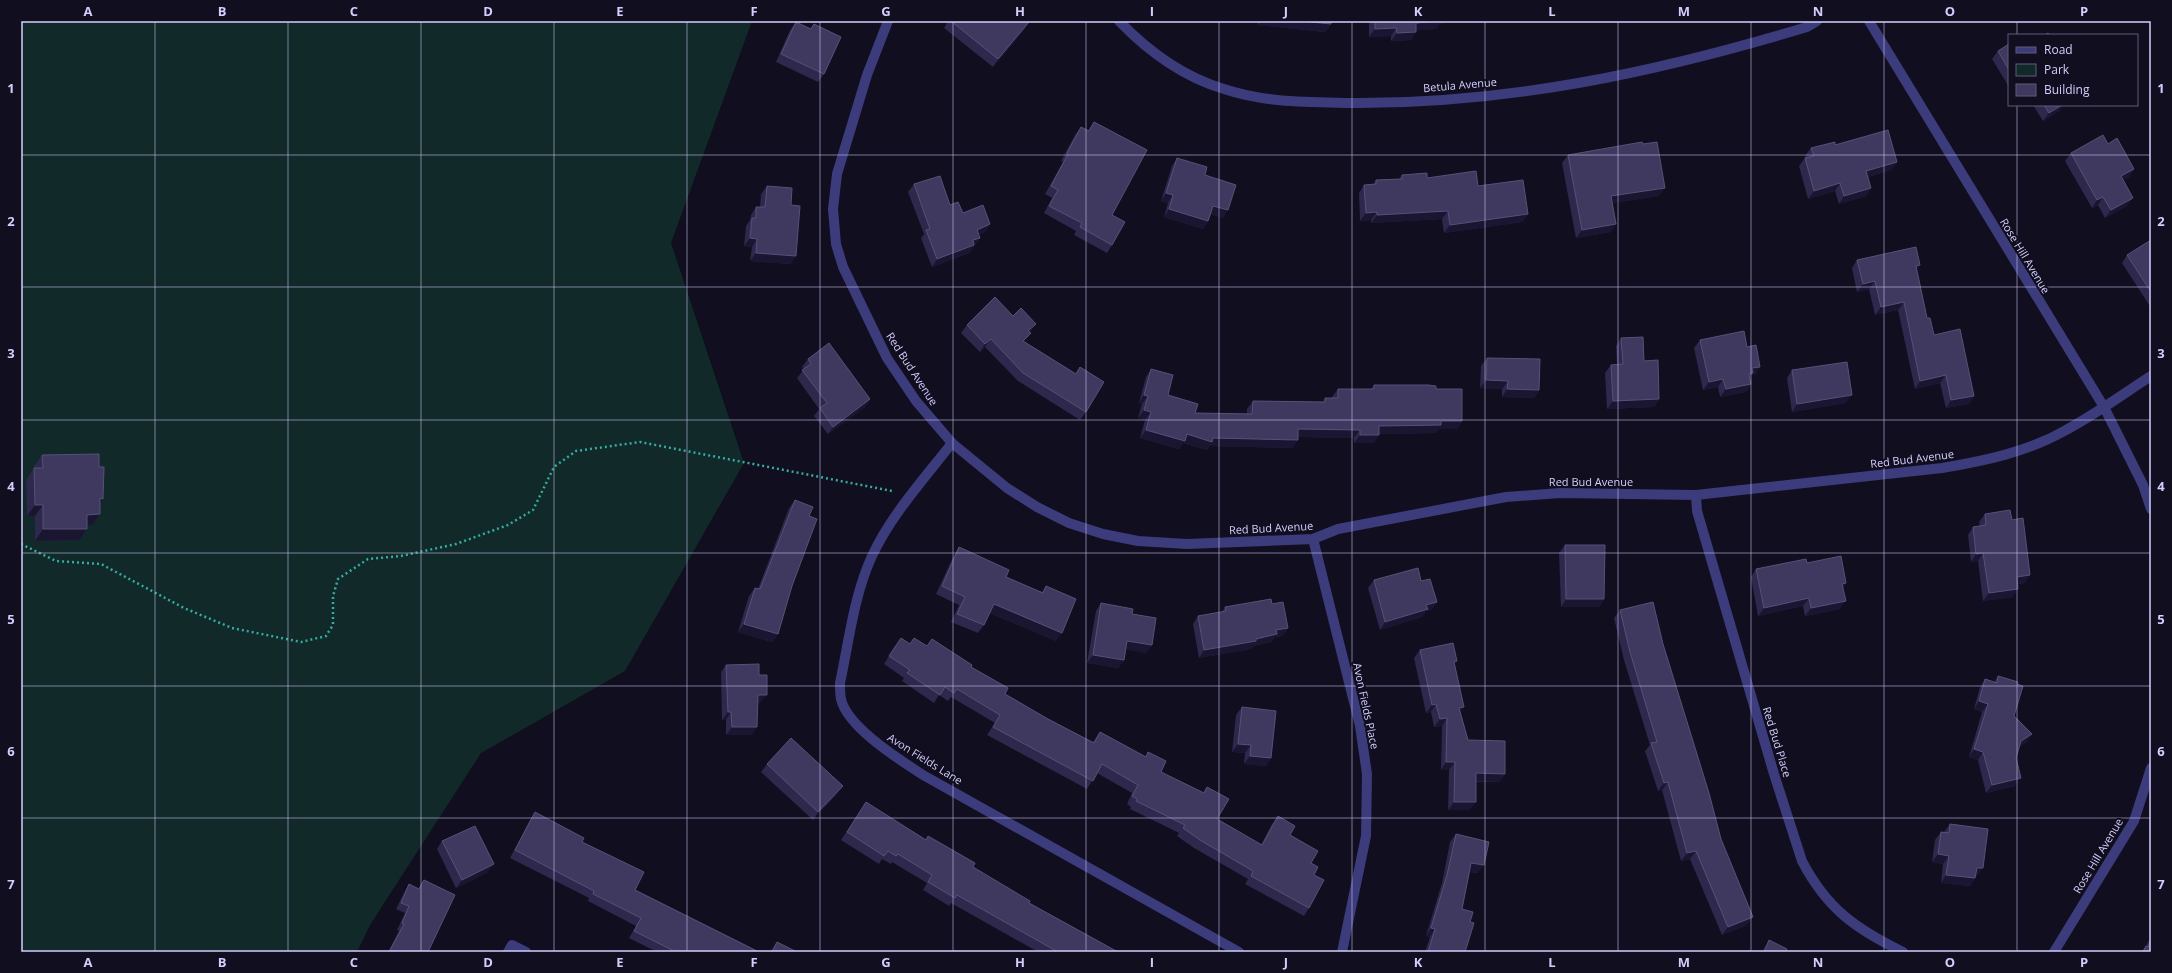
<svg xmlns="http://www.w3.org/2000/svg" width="2172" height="973" viewBox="0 0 2172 973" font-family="'Open Sans',sans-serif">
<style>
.green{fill:#112928}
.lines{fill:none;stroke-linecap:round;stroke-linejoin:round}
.path{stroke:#33aca3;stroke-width:2.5;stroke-dasharray:2 3;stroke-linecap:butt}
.street{stroke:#3c3b7c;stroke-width:10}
.wall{fill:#2d284c}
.shaded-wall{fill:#1a1632}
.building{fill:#3f395f;stroke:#565178}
.grid{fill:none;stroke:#d3cefd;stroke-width:1;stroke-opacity:0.55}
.labels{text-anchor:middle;stroke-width:4;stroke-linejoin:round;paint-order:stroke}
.street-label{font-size:11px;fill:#d3cefd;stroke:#100e1f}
.neatline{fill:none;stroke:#d3cefd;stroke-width:1.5}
.grid-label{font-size:13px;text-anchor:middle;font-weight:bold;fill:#d3cefd}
</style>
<rect width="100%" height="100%" fill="#100e1f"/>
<!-- green -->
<polygon class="green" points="21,21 752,21 671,243 744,463 625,671 481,753 370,925 357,952 21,952"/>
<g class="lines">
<!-- path -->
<polyline class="path" points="21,544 56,561 101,564 184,608 232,628 301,642 326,636 333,625 333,596 338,579 368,559 401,556 456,544 508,525 533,510 554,467 576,451 640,442 892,491"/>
<!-- street -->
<g class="street">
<path d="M888 21 867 75 837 174 833 209 836 244 843 267 887 358 916 401 952 443 1007 488 1037 507 1069 523 1103 534 1138 541 1187 544 1313 539 1338 529 1506 497 1560 493 1696 495 1942 468C1984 461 2028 452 2066 430 2096 414 2123 394 2151 376"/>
<path d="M1119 21C1148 51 1183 77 1224 89 1266 103 1308 102 1353 103 1509 104 1658 72 1807 27L1817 21"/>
<polyline points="1869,21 2104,407 2143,485 2151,509"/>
<path d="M952 443C924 479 891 515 872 556 854 595 849 641 840 683 840 688 840 694 841 699 847 727 900 760 923 775L1239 952"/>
<path d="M1696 495 1697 511 1774 774 1802 861C1827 909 1856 929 1903 952"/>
<polyline points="1313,539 1360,726 1367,774 1366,836 1342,952"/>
<polyline points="508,952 512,945 526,952"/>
<polyline points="2054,952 2134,821 2151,768"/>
</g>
</g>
<!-- wall -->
<g class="wall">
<polygon points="948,21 1028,21 1029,22 1024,30 993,67 944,28"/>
<polygon points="1258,21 1331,21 1331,24 1325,32 1258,25"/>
<polygon points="1369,21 1449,21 1439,24 1436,29 1416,30 1416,32 1411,40 1391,41 1391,36 1369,37"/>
<polygon points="796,22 810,29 814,24 824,74 818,82 776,62 790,30"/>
<polygon points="2009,44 2009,87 1992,59 1998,51"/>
<polygon points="2033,105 2063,105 2059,111 2043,121"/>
<polygon points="1094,122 1112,215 1112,245 1107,253 1074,235 1076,231 1044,213 1052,198 1045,194 1063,162 1061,161 1075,135 1081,127 1088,131"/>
<polygon points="1643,144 1659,196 1612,203 1611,232 1576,238 1562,163 1568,155"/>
<polygon points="2108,144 2134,169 2129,177 2123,180 2127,206 2105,218 2098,205 2092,208 2065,161 2071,153"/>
<polygon points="1835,145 1897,162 1891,170 1868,177 1871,188 1866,196 1839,204 1835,191 1808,199 1799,166 1805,158 1806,158 1805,156 1811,148"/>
<polygon points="1177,158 1205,175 1223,218 1211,214 1208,221 1203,229 1164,217 1168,203 1161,201 1172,166"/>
<polygon points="1402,175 1478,186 1528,214 1522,222 1444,233 1442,219 1371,223 1371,220 1360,221 1359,193 1364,185 1373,185 1376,180 1399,179"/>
<polygon points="914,184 950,205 963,213 990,224 985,232 978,235 980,238 969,253 932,267 921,238 924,234 908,192"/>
<polygon points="767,186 791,205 791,264 750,261 752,247 744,246 746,226 750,220 751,215 756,207 760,207 761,194"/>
<polygon points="2151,240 2151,308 2122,263 2127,255"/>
<polygon points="1857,260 1916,270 1927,318 1934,335 1974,396 1969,404 1946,408 1940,383 1915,389 1898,310 1875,315 1869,289 1857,292 1852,268"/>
<polygon points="1013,316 1031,333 1024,342 1075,374 1080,367 1086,412 1080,420 1018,381 985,347 980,352 961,333 967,325"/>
<polygon points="1621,338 1644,361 1659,399 1654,407 1607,409 1605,373 1611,365 1617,365 1616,346"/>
<polygon points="1700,340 1747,347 1755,375 1752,375 1750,378 1751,384 1746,392 1720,397 1718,387 1703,390 1694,348"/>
<polygon points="1487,358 1539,390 1534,398 1502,397 1502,389 1480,388 1481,366"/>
<polygon points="808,359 870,399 865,407 828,434 814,416 819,409 797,378 804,369 802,367"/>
<polygon points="1151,369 1168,395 1195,413 1247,414 1247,409 1253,401 1323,402 1325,398 1332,398 1332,397 1338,389 1371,389 1374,385 1436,389 1462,421 1457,429 1439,429 1436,433 1379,434 1374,443 1354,443 1354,438 1298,437 1293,448 1209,446 1207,450 1183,443 1179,449 1140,438 1145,420 1138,418 1142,404 1139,403 1146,377"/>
<polygon points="1792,370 1846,403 1792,412 1787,378"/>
<polygon points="42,455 99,467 100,503 92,525 87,526 79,540 35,541 35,516 27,516 26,480 34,468 34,466"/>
<polygon points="795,500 809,516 792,586 778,634 772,642 738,632 749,596 755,588 758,589 789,508"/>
<polygon points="1985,514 2012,520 2025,583 2018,584 2013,597 1983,601 1978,561 1971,562 1968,535 1973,527 1980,526 1979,522"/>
<polygon points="1565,545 1604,599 1599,607 1561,607 1559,553"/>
<polygon points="959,547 1006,577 1042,592 1046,586 1056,641 990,613 984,625 978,633 951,622 959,605 936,594 954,555"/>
<polygon points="1807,563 1846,583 1843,588 1840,609 1805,616 1803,606 1758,616 1751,577 1756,569"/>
<polygon points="1374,580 1437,602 1431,610 1426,611 1422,617 1380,630 1368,588"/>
<polygon points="1101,603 1132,614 1152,645 1146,653 1126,649 1124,660 1118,668 1087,663 1096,611"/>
<polygon points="1272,604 1288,628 1282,636 1275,637 1271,642 1253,646 1251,649 1199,658 1193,624 1198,616 1222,612 1225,607"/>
<polygon points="1620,610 1663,644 1721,839 1747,925 1722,935 1690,859 1681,861 1662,790 1658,791 1645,751 1650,745 1624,660 1614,618"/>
<polygon points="914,638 927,646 971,667 1005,694 1048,719 1093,742 1100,732 1145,757 1148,752 1161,772 1203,793 1207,787 1217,819 1261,845 1272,824 1278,816 1290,835 1311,863 1314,875 1309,908 1304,916 1245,884 1248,879 1194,848 1177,836 1179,833 1130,809 1131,807 1127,804 1132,793 1097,773 1087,789 987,735 995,723 951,697 948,701 939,695 934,703 902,681 904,678 884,664 895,646 910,644"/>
<polygon points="1420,650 1455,664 1460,712 1468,740 1505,774 1499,782 1476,782 1470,810 1448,810 1449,770 1441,770 1442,726 1434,727 1431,712 1426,713 1414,658"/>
<polygon points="726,665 759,675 761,702 757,703 752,735 726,735 726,720 722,720 721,672"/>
<polygon points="1998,676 2017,684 2014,716 2027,742 2019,746 2016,758 2015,786 1986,793 1978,760 1969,757 1982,712 1974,709 1980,687 1985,679 1994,682"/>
<polygon points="1242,707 1271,758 1266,766 1244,764 1245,753 1232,752 1236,715"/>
<polygon points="767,764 837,794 813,820 761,772"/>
<polygon points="866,802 926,840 973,867 1029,903 1118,952 1038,952 951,903 949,906 923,890 927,883 892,862 891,864 882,859 879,864 841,840"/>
<polygon points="535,812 582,842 635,890 759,952 657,952 629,938 636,926 588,901 589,898 510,858 530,820"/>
<polygon points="1950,824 1977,876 1976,876 1975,878 1970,886 1941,883 1943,864 1932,862 1935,840 1941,832 1944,832"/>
<polygon points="1456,834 1478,873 1470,872 1462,909 1470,922 1465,952 1425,952 1430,937 1426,936 1442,883 1450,842"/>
<polygon points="442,841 488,872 456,888 437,849"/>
<polygon points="424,880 428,952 388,952 399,931 397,930 405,913 396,909 405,891 409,884 418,889"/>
<polygon points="2151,936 2151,952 2141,952 2146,946"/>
<polygon points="1769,940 1786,952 1762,952"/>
<polygon points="777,942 797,952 770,952"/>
</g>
<!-- shaded-wall -->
<g class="shaded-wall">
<polygon points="1261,21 1301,21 1331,24 1325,32 1258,25"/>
<polygon points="1439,21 1449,21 1439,24 1436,29 1411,31 1416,23"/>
<polygon points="1029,22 1024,30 993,67 998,59"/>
<polygon points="1396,28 1391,36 1369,37 1375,29"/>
<polygon points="1416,32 1411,40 1391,41 1397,33"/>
<polygon points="2059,105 2063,105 2059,111 2043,121 2049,113"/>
<polygon points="1897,162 1891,170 1861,179 1866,171"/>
<polygon points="2134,169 2129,177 2115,184 2121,176"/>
<polygon points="1840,183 1835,191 1808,199 1814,191"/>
<polygon points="1665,188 1659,196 1606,204 1611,196"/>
<polygon points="1871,188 1866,196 1839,204 1844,196"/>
<polygon points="1166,193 1173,195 1168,203 1161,201"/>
<polygon points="2103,197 2098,205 2092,208 2097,200"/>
<polygon points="2133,198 2127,206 2105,218 2111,210"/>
<polygon points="1213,206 1228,210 1223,218 1208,213"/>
<polygon points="1169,209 1208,221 1203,229 1164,217"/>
<polygon points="1448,211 1442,219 1371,223 1377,215"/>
<polygon points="1377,212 1371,220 1360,221 1366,213"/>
<polygon points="1528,214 1522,222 1444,233 1450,225"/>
<polygon points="990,224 985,232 971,238 977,230"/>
<polygon points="1616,224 1611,232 1576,238 1582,230"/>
<polygon points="750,238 757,239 752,247 744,246"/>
<polygon points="980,238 969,253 932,267 937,259 973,240"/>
<polygon points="756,253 796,256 791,264 750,261"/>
<polygon points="1920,265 1915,273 1916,266"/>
<polygon points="1875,281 1869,289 1857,292 1863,284"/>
<polygon points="1904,302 1898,310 1875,315 1881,307"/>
<polygon points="1036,324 1030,332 1028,331"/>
<polygon points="1031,333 1025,341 1017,349 1023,341"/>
<polygon points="991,339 985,347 980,352 985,344"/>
<polygon points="1760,367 1755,375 1752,375 1748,381 1744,382 1752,368"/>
<polygon points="1946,375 1940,383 1915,389 1920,381"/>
<polygon points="1723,379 1718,387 1703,390 1709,382"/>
<polygon points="1486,380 1508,381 1502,389 1480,388"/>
<polygon points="1751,384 1746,392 1720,397 1726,389"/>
<polygon points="1507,389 1539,390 1534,398 1502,397"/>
<polygon points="1144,395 1148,396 1142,404 1139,403"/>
<polygon points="1852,395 1846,403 1792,412 1797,404"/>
<polygon points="1974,396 1969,404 1946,408 1951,400"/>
<polygon points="870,399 865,407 828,434 833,427"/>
<polygon points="1659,399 1654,407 1607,409 1613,401"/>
<polygon points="1144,410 1151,412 1145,420 1138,418"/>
<polygon points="1441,421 1462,421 1457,429 1439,429 1436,433 1374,434 1379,426"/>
<polygon points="1298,429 1360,430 1354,438 1293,437"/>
<polygon points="1146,430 1213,438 1298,440 1293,448 1209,446 1207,450 1183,443 1179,449 1140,438"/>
<polygon points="1360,435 1379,435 1374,443 1354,443"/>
<polygon points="100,498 103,499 95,510"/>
<polygon points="35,505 43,505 35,516 27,516"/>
<polygon points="100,514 92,525 79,527 87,515"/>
<polygon points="43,529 87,529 79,540 35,541"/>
<polygon points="1983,553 1978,561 1971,562 1976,554"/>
<polygon points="2030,575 2025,583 2011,585 2017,577"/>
<polygon points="1846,583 1841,591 1842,584"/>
<polygon points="2018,589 2013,597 1983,601 1989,593"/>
<polygon points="1809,598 1803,606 1758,616 1764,608"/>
<polygon points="1566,599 1604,599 1599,607 1561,607"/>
<polygon points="1846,601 1840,609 1805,616 1811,608"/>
<polygon points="1437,602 1431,610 1426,611 1422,617 1380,630 1385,622 1426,605"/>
<polygon points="994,604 1062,633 1056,641 988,612"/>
<polygon points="744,624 778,634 772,642 738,632"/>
<polygon points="1288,628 1282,636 1275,637 1271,642 1253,646 1251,649 1199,658 1204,650 1276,630"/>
<polygon points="1127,641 1152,645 1146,653 1122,649"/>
<polygon points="1093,655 1124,660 1118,668 1087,663"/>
<polygon points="758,695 767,695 761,702 752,703"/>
<polygon points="1979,701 1988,704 1982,712 1974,709"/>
<polygon points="1436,704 1431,712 1426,713 1432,705"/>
<polygon points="1464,707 1458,715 1459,708"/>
<polygon points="728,712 731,712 726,720 722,720"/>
<polygon points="1447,718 1442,726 1434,727 1440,719"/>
<polygon points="732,727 757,727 752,735 726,735"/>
<polygon points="2032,734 2027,742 2016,749 2021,741"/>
<polygon points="1238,744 1251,745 1245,753 1232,752"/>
<polygon points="1974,749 1983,752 1978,760 1969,757"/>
<polygon points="1250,756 1271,758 1266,766 1244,764"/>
<polygon points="1446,762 1455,762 1449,770 1441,770"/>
<polygon points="1476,773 1505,774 1499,782 1471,781"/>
<polygon points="2021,778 2015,786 1986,793 1992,785"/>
<polygon points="1668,782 1662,790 1658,791 1664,783"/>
<polygon points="843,786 837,794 813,820 818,812"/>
<polygon points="1454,802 1476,802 1470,810 1448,810"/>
<polygon points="1696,851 1690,859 1681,861 1687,853"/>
<polygon points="1938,854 1949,856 1943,864 1932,862"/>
<polygon points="1471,863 1484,865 1478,873 1466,871"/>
<polygon points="494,864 488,872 456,888 462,880"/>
<polygon points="1977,868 1983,868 1977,876 1971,876"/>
<polygon points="1946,875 1975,878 1970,886 1941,883"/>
<polygon points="1753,917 1747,925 1722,935 1728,927"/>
<polygon points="1431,928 1435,929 1430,937 1426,936"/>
</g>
<!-- building -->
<g class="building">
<polygon points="951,21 1028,21 1029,22 998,59"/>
<polygon points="1301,21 1331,21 1331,24"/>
<polygon points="1375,21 1441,21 1416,23 1416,32 1397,33 1396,28 1375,29"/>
<polygon points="796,22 811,29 814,24 841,37 824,74 781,54"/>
<polygon points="2048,33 2050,35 2045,35"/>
<polygon points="2009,44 2009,70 1998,51"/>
<polygon points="2044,105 2062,105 2049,113"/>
<polygon points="1094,122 1147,150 1112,215 1125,222 1112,245 1080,227 1082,223 1049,206 1058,190 1051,186 1068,154 1067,153 1081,127 1089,131"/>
<polygon points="1888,130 1897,162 1866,171 1871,188 1844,196 1840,183 1814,191 1805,158 1814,156 1811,148 1835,142 1835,145"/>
<polygon points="2103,135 2108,144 2117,138 2134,169 2121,176 2133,198 2111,210 2103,197 2097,200 2071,153"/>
<polygon points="1642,142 1643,144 1657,142 1665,188 1611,196 1616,224 1582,230 1568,155"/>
<polygon points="1177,158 1207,167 1205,175 1236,185 1228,210 1213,206 1208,221 1169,209 1173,195 1166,193"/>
<polygon points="1476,171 1478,186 1523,180 1528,214 1450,225 1448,211 1377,215 1377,212 1366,213 1364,185 1376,184 1376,180 1402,179 1402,175 1427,173 1427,178"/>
<polygon points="940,176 950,205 958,202 963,213 983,205 990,224 977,230 980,238 973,240 974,245 937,259 926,230 930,229 914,184"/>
<polygon points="767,186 792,188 791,205 800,206 796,256 756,253 757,239 750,238 752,218 756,218 756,207 765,207"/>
<polygon points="2151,240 2151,292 2127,255"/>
<polygon points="1916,247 1920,265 1916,266 1927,318 1930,318 1934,335 1960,329 1974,396 1951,400 1946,375 1920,381 1904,302 1881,307 1875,281 1863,284 1857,260"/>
<polygon points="995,297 1013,316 1021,308 1036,324 1028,331 1031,333 1023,341 1076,374 1080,367 1104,382 1086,412 1023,373 991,339 985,344 967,325"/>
<polygon points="1744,331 1747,347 1756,345 1760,367 1752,368 1753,373 1749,374 1751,384 1726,389 1723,379 1709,382 1700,340"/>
<polygon points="1643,337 1644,361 1658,360 1659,399 1613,401 1611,365 1623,364 1621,338"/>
<polygon points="829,343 870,399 833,427 820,408 827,403 802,370 811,364 808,359"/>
<polygon points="1487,358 1540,359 1539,390 1507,389 1508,381 1486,380"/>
<polygon points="1847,362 1852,395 1797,404 1792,370"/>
<polygon points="1151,369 1173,375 1168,395 1198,404 1195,413 1252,414 1253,401 1325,402 1325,398 1338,398 1338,389 1374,389 1374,385 1428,385 1436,386 1436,389 1462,389 1462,421 1441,421 1441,425 1379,426 1379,435 1360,435 1360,430 1298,429 1298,440 1213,438 1212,442 1187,434 1185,441 1146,430 1151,412 1144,410 1148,396 1144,395"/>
<polygon points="99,454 99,467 104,467 103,499 100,498 100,514 87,515 87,529 43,529 43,505 35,505 34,468 43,468 42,455"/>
<polygon points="795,500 813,507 809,516 817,519 792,586 778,634 744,624 755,588 760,589"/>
<polygon points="2010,510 2012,520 2023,518 2030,575 2017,577 2018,589 1989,593 1983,553 1976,554 1973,527 1986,525 1985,514"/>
<polygon points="1565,545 1605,545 1604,599 1566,599"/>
<polygon points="959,547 1009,570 1006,577 1043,593 1046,586 1076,599 1062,633 994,604 984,625 957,614 965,597 942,586"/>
<polygon points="1841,556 1846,583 1842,584 1846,601 1811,608 1809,598 1764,608 1756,569 1806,559 1807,563"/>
<polygon points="1418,568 1421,581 1430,579 1437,602 1426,605 1428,609 1385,622 1374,580"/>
<polygon points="1271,599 1272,604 1283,602 1288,628 1276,630 1277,634 1256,639 1256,641 1204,650 1198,616 1226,611 1225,607"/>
<polygon points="1653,602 1663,644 1709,793 1721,839 1753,917 1728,927 1696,851 1687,853 1668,782 1664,783 1651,743 1657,742 1630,652 1620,610"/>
<polygon points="1101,603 1133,609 1132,614 1156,618 1152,645 1127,641 1124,660 1093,655"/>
<polygon points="901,638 910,644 914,638 927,646 932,639 972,665 971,667 1008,688 1005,694 1048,719 1094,743 1100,732 1146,757 1148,752 1166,761 1161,772 1204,793 1207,787 1229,799 1217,819 1262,845 1278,816 1295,826 1290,835 1318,851 1311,863 1318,867 1314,875 1324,880 1309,908 1251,876 1253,871 1200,840 1183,828 1185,825 1136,801 1137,799 1132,796 1138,785 1102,764 1093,781 993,727 1000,715 957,689 954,693 945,687 940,695 907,673 910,670 889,656"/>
<polygon points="1453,643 1457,661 1454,662 1464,707 1459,708 1468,740 1505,741 1505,774 1476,773 1476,802 1454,802 1455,762 1446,762 1447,718 1440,719 1436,704 1432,705 1420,650"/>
<polygon points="759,664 759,675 767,675 767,695 758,695 757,727 732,727 731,712 728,712 726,665"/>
<polygon points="1998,676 2018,682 2017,684 2023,686 2014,716 2032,734 2021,741 2016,758 2021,778 1992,785 1983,752 1974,749 1988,704 1979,701 1985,679 1997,683"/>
<polygon points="1242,707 1276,711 1271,758 1250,756 1251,745 1238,744"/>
<polygon points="791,738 843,786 818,812 767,764"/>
<polygon points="866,802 926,840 928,836 975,863 973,867 1030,901 1029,903 1118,952 1058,952 957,895 955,898 928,882 932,875 898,854 896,856 888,851 884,856 847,832"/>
<polygon points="535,812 584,838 582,842 644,872 635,890 759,952 681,952 678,951 677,952 676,952 634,931 641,918 593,894 594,891 515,850"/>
<polygon points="1950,824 1988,829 1983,868 1977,868 1975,878 1946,875 1949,856 1938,854 1941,832 1949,833"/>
<polygon points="475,826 494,864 462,880 442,841"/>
<polygon points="1456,834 1489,842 1484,865 1471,863 1462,909 1473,912 1470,922 1474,923 1465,952 1428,952 1435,929 1431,928 1447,875"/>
<polygon points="424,880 455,895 428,952 389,952 404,924 402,923 409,906 401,903 409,884 419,889"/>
<polygon points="1769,940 1787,949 1786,952 1764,952"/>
<polygon points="2151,940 2151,952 2143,952 2146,946 2148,947"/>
<polygon points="777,942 797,952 772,952"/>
</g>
<!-- grid -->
<path class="grid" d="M155 21V952M288 21V952M421 21V952M554 21V952M687 21V952M820 21V952M953 21V952M1086 21V952M1219 21V952M1352 21V952M1485 21V952M1618 21V952M1751 21V952M1884 21V952M2017 21V35M2017 105V952M21 155H2151M21 287H2151M21 420H2151M21 553H2151M21 686H2151M21 818H2151"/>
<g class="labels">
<!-- street labels -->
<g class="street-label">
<text transform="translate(1460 85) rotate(-5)" y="4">Betula Avenue</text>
<text transform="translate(2025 256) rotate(59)" y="4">Rose Hill Avenue</text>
<text transform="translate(912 369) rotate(57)" y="4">Red Bud Avenue</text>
<text transform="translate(1912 459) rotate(-7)" y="4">Red Bud Avenue</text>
<text x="1591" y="486">Red Bud Avenue</text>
<text transform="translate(1271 528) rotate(-3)" y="4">Red Bud Avenue</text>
<text transform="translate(1366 706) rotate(78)" y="4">Avon Fields Place</text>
<text transform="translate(1777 742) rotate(73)" y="4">Red Bud Place</text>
<text transform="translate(925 759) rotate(32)" y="4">Avon Fields Lane</text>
<text transform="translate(2098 856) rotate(-59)" y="4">Rose Hill Avenue</text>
</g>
</g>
<!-- border -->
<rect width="2172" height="973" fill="none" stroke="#100e1f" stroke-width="44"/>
<!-- legend -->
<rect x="2008" y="34" width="130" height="72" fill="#100e1f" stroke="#5e5b78"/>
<rect x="2016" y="47" width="20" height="6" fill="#3c3b7c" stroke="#5e5b78"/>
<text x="2044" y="54" font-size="12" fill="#d3cefd">Road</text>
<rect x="2016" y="64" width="20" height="12" fill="#112928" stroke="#5e5b78"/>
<text x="2044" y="74" font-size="12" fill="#d3cefd">Park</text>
<rect x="2016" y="84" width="20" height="12" fill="#3f395f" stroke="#5e5b78"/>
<text x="2044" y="94" font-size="12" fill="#d3cefd">Building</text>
<rect x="22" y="22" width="2128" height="929" class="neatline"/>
<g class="grid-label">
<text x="88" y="16">A</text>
<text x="222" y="16">B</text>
<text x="354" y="16">C</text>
<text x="488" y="16">D</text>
<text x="620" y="16">E</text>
<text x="754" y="16">F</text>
<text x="886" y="16">G</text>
<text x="1020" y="16">H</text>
<text x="1152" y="16">I</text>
<text x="1286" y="16">J</text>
<text x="1418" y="16">K</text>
<text x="1552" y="16">L</text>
<text x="1684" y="16">M</text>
<text x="1818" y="16">N</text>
<text x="1950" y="16">O</text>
<text x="2084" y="16">P</text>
<text x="11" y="93">1</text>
<text x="2161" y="93">1</text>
<text x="11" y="226">2</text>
<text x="2161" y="226">2</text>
<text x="11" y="358">3</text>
<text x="2161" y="358">3</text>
<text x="11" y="491">4</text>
<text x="2161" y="491">4</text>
<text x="11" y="624">5</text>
<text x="2161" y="624">5</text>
<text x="11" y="756">6</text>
<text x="2161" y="756">6</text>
<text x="11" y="889">7</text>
<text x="2161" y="889">7</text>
<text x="88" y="967">A</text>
<text x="222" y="967">B</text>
<text x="354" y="967">C</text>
<text x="488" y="967">D</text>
<text x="620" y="967">E</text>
<text x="754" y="967">F</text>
<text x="886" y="967">G</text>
<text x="1020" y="967">H</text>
<text x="1152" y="967">I</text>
<text x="1286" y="967">J</text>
<text x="1418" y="967">K</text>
<text x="1552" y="967">L</text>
<text x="1684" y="967">M</text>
<text x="1818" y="967">N</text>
<text x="1950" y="967">O</text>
<text x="2084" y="967">P</text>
</g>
</svg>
